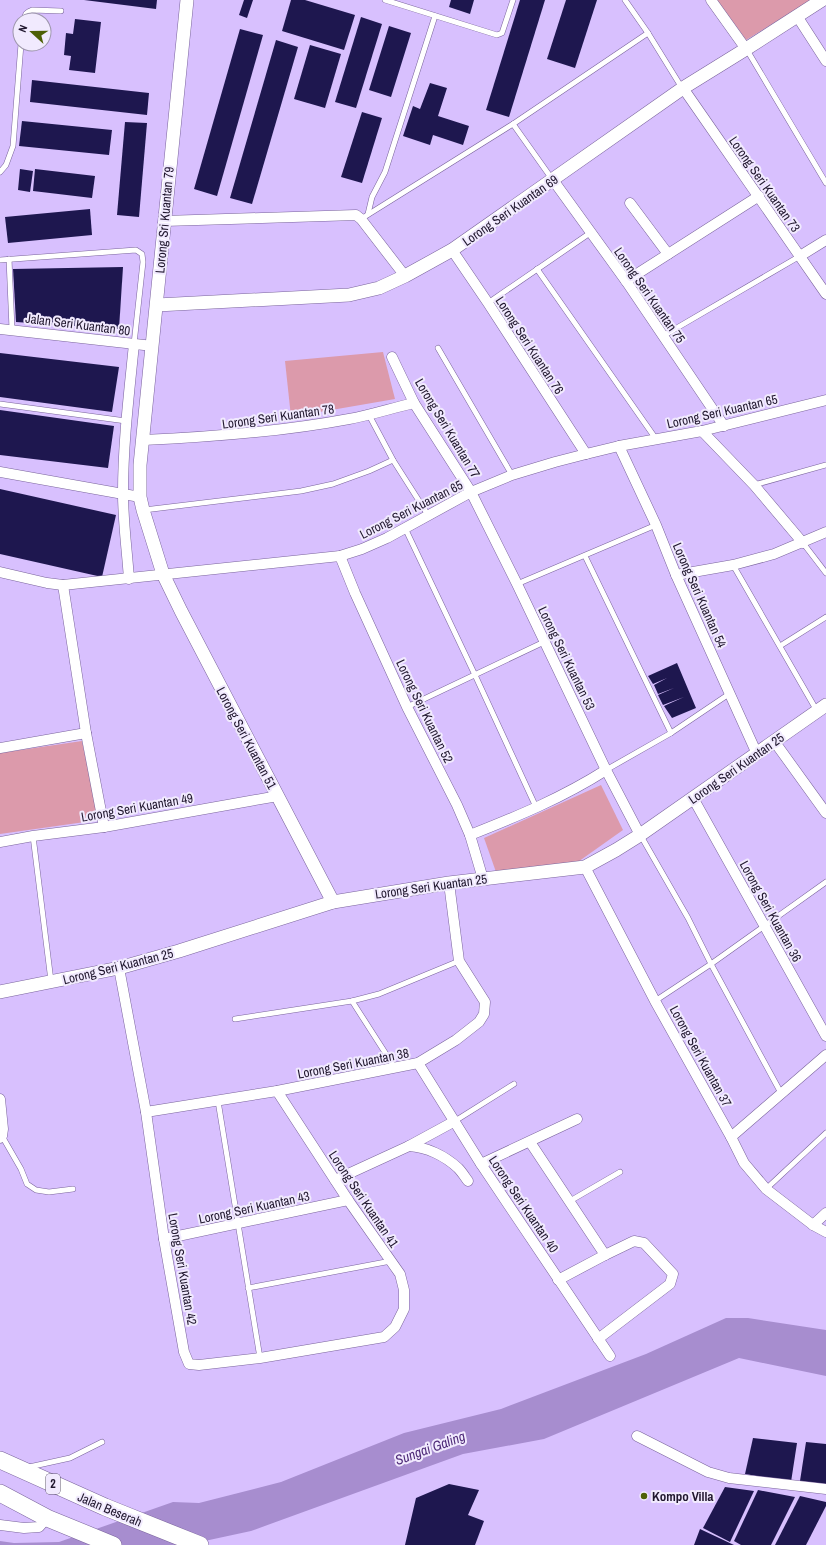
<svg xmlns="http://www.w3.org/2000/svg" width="826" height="1545" viewBox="0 0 826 1545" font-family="'Archivo Narrow',sans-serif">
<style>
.green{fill:#dc9aab}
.water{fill:#a78dcf}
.building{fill:#1e174f}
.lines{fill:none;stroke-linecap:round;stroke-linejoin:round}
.service-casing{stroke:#7a649c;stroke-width:6}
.minor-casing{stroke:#7a649c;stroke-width:11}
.tertiary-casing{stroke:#7a649c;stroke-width:14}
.trunk-casing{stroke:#7a649c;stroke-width:18}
.service{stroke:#fff;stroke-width:5}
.minor{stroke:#fff;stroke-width:10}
.tertiary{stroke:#fff;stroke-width:13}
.trunk{stroke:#fff;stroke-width:17}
.poi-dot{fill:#4e6006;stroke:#f1eafe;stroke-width:1.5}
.labels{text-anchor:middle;stroke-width:4;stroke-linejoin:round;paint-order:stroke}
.shield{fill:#f1eafe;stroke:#5f566c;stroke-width:1}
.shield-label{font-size:12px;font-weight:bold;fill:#20172e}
.street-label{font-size:13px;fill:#20172e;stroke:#f1eafe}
.poi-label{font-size:13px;font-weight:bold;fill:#20172e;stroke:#f1eafe;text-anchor:start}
.water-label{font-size:14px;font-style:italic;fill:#4e2a78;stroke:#f1eafe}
</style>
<rect width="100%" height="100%" fill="#d8c0fe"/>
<!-- green -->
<g class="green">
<polygon points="717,0 811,0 746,40"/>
<polygon points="383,352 395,399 291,417 285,361"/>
<polygon points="82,741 99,820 0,834 0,753"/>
<polygon points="601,785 623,830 575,864 496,872 484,838"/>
</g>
<!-- water -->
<polygon class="water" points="726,1318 748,1318 826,1330 826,1376 739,1358 544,1439 463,1454 251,1531 186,1545 0,1545 0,1541 14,1543 59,1542 173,1502 199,1503 281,1482 404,1433 501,1409 646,1354"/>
<!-- building -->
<g class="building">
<polygon points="84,0 157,0 156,9"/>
<polygon points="244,0 253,0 247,18 239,15"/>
<polygon points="291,0 305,0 355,15 344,50 282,31"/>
<polygon points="451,0 474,0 470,14 449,7"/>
<polygon points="520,0 545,0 509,117 486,110"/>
<polygon points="566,0 597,0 575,68 547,59"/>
<polygon points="361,17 382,24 356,108 335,102"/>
<polygon points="75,19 101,22 95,73 69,70 71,56 64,55 66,33 73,34"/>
<polygon points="389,26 411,33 391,97 369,90"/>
<polygon points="240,29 263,35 217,196 194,189"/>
<polygon points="276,40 298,47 252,204 230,198"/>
<polygon points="310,45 341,54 325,108 294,99"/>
<polygon points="32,80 149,93 147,115 30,102"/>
<polygon points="430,83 447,88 438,116 469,126 463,145 433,135 430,145 403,136 413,106 420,109"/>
<polygon points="362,112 382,118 362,183 341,177"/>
<polygon points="22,121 112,130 109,155 19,146"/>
<polygon points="125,122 147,123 139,217 117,215"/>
<polygon points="20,169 33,171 30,192 18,190"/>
<polygon points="35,169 95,176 92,198 33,191"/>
<polygon points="90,209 92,235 8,243 5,217"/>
<polygon points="123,267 119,329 16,322 13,269"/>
<polygon points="0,353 119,367 112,412 0,397"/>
<polygon points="0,410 114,426 108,468 0,455"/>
<polygon points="0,489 116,515 102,577 0,554"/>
<polygon points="677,663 696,708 672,718 664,706 684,697 663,705 658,695 674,688 658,694 654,685 667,678 653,684 648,676"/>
<polygon points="753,1438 797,1443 791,1482 745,1474"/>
<polygon points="806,1442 826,1444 826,1485 800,1481"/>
<polygon points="449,1484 479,1490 468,1515 484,1521 475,1545 405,1545 416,1498"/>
<polygon points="725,1487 754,1491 730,1542 703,1528"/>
<polygon points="758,1490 795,1497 771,1545 741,1545 734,1541"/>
<polygon points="800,1496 826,1502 826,1506 806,1545 775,1545"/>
<polygon points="700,1529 734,1545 694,1545"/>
</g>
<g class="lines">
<defs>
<g id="service">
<polyline points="385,0 497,35 502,33 513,0"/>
<polyline points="625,0 648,33 682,88"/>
<path d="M24 20C25 14 26 12 32 10L61 11"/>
<polyline points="747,50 826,183"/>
<polyline points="513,124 552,179"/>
<polyline points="0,172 6,165 13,146 21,44"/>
<polyline points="368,214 372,197 385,172 435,16"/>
<polyline points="361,219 513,124 648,33"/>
<polyline points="9,259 12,329"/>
<polyline points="0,260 136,250 142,254 143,262 134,344"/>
<polyline points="537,269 656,439"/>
<polyline points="488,303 590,233"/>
<polyline points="663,336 800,256"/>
<polyline points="438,348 512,475"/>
<polyline points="0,404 126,421"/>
<polyline points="369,415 393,460 428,515"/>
<polyline points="754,485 826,465"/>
<polyline points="144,510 301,491 333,484 369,471 393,460"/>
<polyline points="405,528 475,675 536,807"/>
<polyline points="803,543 826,573"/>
<polyline points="585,556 671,733"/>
<polyline points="733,565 817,711"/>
<polyline points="517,584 656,525"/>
<polyline points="780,646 826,617"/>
<polyline points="407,707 544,642"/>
<polyline points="606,770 671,733 729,694"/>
<polyline points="33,836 51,981"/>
<polyline points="641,836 688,918 711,964 781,1093"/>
<polyline points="352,1001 395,1068"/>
<polyline points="655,1001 711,964 826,882"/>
<polyline points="235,1019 352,1001 379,994 459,961"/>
<polyline points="218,1101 260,1358"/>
<polyline points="455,1121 514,1084"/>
<polyline points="2,1136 21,1169 27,1184 36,1190 49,1192 73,1189"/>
<polyline points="766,1189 826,1133"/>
<polyline points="570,1201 620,1172"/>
<polyline points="248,1288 391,1261"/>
<polyline points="29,1467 70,1458 102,1442"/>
</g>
<g id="minor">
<polyline points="711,0 746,49"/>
<polyline points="797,16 826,61"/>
<polyline points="683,88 826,294"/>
<polyline points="553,180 626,281 724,426"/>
<polyline points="630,203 668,254"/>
<polyline points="164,221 356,215 361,219 405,276"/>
<polyline points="452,250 488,303 586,454"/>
<polyline points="800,256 826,240"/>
<polyline points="626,281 759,196"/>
<polyline points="0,329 153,346"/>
<polyline points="392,357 414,403 471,492 517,584 606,770 640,835"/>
<polyline points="702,431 754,485 803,543"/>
<path d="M143 440C213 437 280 432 349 419 371 415 392 408 414 403"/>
<polyline points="619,446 656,525 676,575 757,754"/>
<polyline points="0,472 140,497"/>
<polyline points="340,556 355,593 407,707 457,805 470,835 483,879"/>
<polyline points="0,572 47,583 63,585 340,556 362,549 387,538 471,492 512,475 555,462 586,454 619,446 702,431 826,400"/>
<polyline points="676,575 733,565 774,554 826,532"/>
<path d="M129 579C127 550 123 522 123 493 123 443 129 394 134 344"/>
<polyline points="63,585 86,733 104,827"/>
<polyline points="774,741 826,813"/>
<polyline points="0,748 86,733"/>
<polyline points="693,798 826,1036"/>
<path d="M470 835C518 816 562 798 606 770"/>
<polyline points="0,842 33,836 104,827 278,796"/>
<polyline points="585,867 655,1001 731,1137 744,1163 766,1189 813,1225 826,1232"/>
<polyline points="119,968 146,1112 164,1239 184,1352 189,1364 199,1365 260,1358 384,1337 395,1327 404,1309 404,1290 400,1274 348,1200 277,1091"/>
<polyline points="418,1063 481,1164 610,1356"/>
<polyline points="0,1099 3,1129 2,1136 0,1138"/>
<polyline points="146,1112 277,1091 418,1063 456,1040 479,1022 484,1014 485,1002 459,961 449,883"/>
<polyline points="731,1137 826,1055"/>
<polyline points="530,1142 605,1255 558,1280"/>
<path d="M409 1146C427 1147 445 1156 458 1168 462 1172 465 1177 468 1181"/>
<polyline points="481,1164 577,1119"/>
<polyline points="335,1180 409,1146 455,1121"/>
<polyline points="813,1225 826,1213"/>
<polyline points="164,1239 348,1200"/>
<polyline points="598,1339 670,1284 673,1274 644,1243 634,1241 605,1255"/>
<polyline points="637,1436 708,1472 729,1478 826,1489"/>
<polyline points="0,1525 24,1528 39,1527 47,1518"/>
</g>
<g id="tertiary">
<polyline points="187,0 140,465 140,497 143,510 163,574 181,611 333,902"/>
<polyline points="157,305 349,295 379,288 405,276 452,250 683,88 746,49 822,0"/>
<polyline points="0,992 119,968 179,951 333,902 449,883 585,867 616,850 640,835 826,705"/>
</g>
<g id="trunk">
<polyline points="0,1460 105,1507 200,1545"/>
<polyline points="0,1493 47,1518 113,1545"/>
</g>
</defs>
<!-- service casing -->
<use href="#service" class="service-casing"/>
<!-- minor casing -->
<use href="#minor" class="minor-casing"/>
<!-- tertiary casing -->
<use href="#tertiary" class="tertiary-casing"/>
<!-- trunk casing -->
<use href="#trunk" class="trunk-casing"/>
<!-- service -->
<use href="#service" class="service"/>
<!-- minor -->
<use href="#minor" class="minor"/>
<!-- tertiary -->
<use href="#tertiary" class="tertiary"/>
<!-- trunk -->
<use href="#trunk" class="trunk"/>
</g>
<!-- markers -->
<circle class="poi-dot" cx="644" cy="1496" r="4"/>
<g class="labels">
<!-- shield labels -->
<rect class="shield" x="46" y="1474" width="14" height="20" rx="3"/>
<g class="shield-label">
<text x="53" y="1488">2</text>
</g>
<!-- street labels -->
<g class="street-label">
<text transform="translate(765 184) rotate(55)" y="5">Lorong Seri Kuantan 73</text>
<text transform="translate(510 210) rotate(-35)" y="5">Lorong Seri Kuantan 69</text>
<text transform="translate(164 220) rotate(-85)" y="5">Lorong Sri Kuantan 79</text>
<text transform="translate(650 295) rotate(55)" y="5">Lorong Seri Kuantan 75</text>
<text transform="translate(78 324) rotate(7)" y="5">Jalan Seri Kuantan 80</text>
<text transform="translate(530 345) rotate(57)" y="5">Lorong Seri Kuantan 76</text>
<text transform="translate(722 411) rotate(-13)" y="5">Lorong Seri Kuantan 65</text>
<text transform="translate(278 416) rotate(-8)" y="5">Lorong Seri Kuantan 78</text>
<text transform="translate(448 428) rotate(59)" y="5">Lorong Seri Kuantan 77</text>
<text transform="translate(411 509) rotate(-27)" y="5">Lorong Seri Kuantan 65</text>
<text transform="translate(700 595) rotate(66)" y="5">Lorong Seri Kuantan 54</text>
<text transform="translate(567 658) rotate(64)" y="5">Lorong Seri Kuantan 53</text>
<text transform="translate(425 711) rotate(64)" y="5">Lorong Seri Kuantan 52</text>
<text transform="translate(247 738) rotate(62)" y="5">Lorong Seri Kuantan 51</text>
<text transform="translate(736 768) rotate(-35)" y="5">Lorong Seri Kuantan 25</text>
<text transform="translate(137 807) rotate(-10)" y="5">Lorong Seri Kuantan 49</text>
<text transform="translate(431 886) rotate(-8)" y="5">Lorong Seri Kuantan 25</text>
<text transform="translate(771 911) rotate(61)" y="5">Lorong Seri Kuantan 36</text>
<text transform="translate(118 966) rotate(-14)" y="5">Lorong Seri Kuantan 25</text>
<text transform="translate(701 1056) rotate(61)" y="5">Lorong Seri Kuantan 37</text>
<text transform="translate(353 1063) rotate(-11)" y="5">Lorong Seri Kuantan 38</text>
<text transform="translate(364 1199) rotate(56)" y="5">Lorong Seri Kuantan 41</text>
<text transform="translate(524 1204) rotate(56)" y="5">Lorong Seri Kuantan 40</text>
<text transform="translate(254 1207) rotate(-12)" y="5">Lorong Seri Kuantan 43</text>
<text transform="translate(183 1269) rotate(80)" y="5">Lorong Seri Kuantan 42</text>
<text transform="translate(110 1509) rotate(23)" y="5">Jalan Beserah</text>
</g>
<!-- poi labels -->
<g class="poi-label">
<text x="652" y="1501">Kompo Villa</text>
</g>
<!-- water labels -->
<g class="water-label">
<text transform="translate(430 1448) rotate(-20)" y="5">Sungai Galing</text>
</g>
</g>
<!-- north arrow -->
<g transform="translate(32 32) rotate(291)"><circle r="19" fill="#f1eafe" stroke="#9d96ab"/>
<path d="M0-3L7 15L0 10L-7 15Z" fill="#4e6006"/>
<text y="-6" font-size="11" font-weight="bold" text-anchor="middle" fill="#20172e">N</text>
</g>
</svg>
